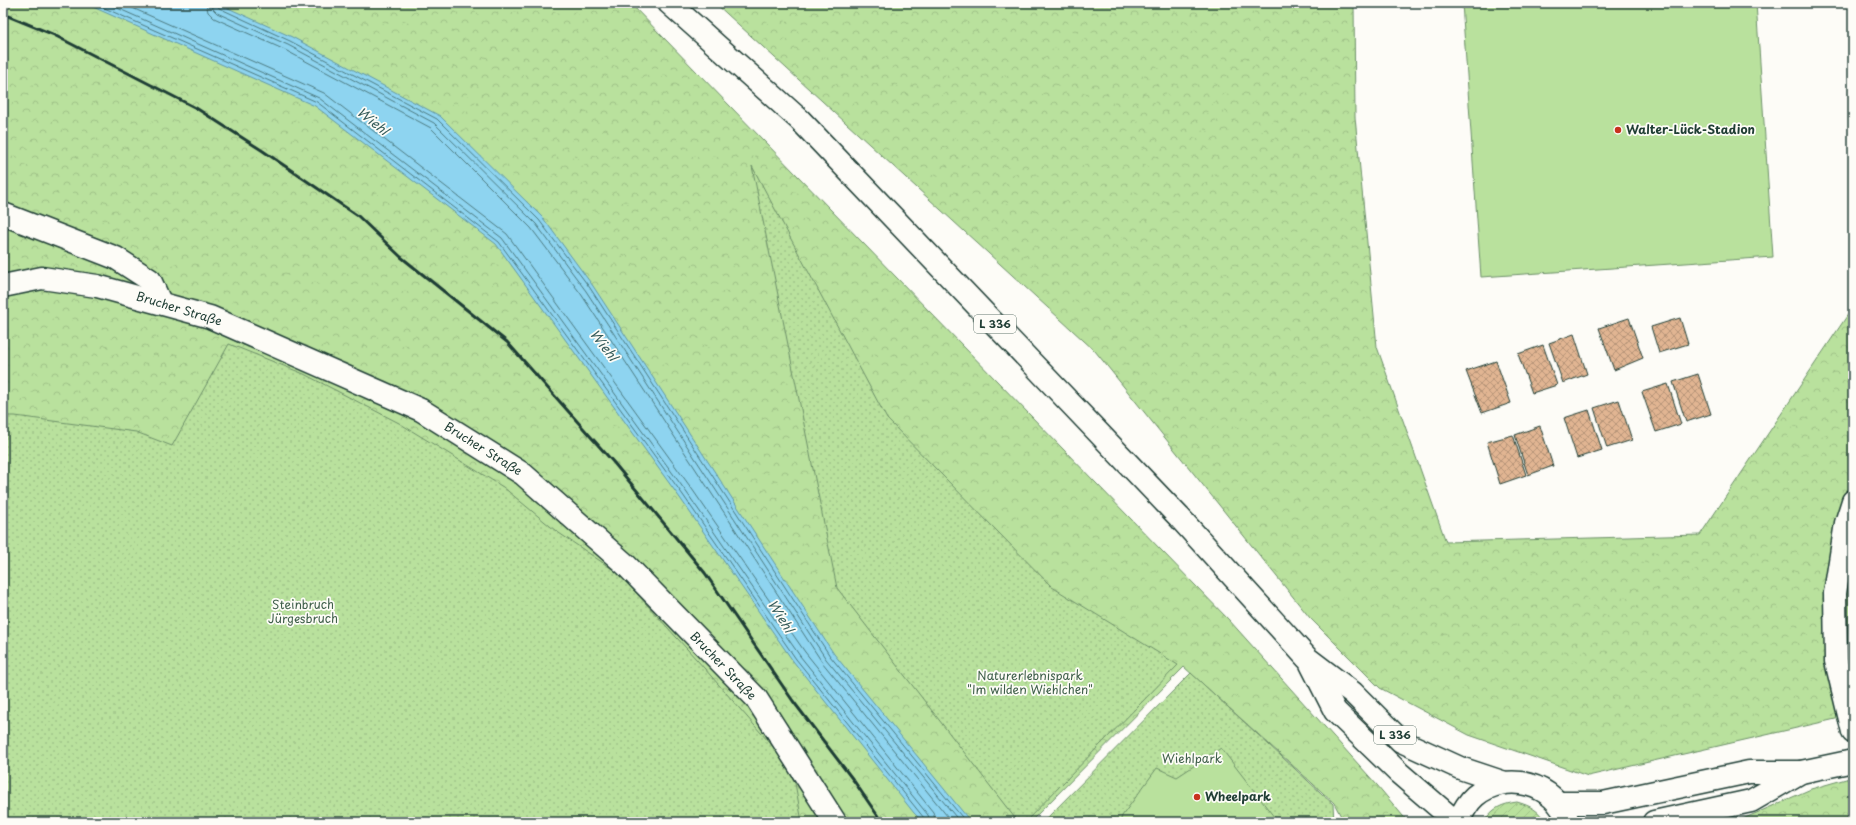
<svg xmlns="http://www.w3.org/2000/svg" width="1856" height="825" viewBox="0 0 1856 825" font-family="'Playpen Sans',sans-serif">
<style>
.forest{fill:url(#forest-crowns);stroke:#6c8f68}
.park{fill:url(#park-dots);stroke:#6c8f68}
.garden{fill:url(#garden-furrows);stroke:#6c8f68}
.pitch{fill:#b9e19d;stroke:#6c8f68}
.water{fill:#8ed4f0;stroke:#6298a5}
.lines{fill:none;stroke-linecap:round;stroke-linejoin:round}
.shore{stroke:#4b797f;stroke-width:1}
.building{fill:url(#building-cross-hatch);stroke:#1f3d34}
.minor-casing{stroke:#1f3d34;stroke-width:25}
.tertiary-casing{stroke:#1f3d34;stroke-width:25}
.primary-casing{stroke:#1f3d34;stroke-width:25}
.minor{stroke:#fdfcf7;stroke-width:22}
.tertiary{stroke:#fdfcf7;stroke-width:22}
.primary{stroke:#fdfcf7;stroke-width:22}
.rail{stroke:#1f3d34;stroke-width:3}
.poi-dot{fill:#c8321e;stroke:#fdfcf7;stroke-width:1.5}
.labels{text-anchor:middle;stroke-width:3.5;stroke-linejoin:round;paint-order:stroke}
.shield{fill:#fdfcf7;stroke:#62766e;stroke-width:1}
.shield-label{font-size:11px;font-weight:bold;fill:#1f3d34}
.poi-label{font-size:12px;font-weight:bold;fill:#1f3d34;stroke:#fdfcf7;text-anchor:start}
.street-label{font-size:12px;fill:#1f3d34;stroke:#fdfcf7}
.park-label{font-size:12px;fill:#3e5e49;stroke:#fdfcf7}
.water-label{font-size:13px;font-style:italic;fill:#355b5a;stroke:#fdfcf7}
</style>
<defs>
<pattern id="forest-crowns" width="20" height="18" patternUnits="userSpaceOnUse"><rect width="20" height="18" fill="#b9e19d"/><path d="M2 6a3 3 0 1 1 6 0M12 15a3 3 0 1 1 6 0" fill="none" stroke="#9fc288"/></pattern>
<pattern id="park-dots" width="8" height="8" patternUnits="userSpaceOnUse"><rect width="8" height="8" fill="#b9e19d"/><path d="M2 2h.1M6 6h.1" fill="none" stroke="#9fc288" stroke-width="1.8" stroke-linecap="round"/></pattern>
<pattern id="garden-furrows" width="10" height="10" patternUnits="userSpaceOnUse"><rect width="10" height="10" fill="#b9e19d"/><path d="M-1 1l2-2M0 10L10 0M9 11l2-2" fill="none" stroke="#9fc288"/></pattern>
<pattern id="building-cross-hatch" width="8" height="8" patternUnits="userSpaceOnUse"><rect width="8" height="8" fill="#e1b592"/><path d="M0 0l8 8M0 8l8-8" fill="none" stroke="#b69478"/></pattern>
</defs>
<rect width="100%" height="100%" fill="#fdfcf7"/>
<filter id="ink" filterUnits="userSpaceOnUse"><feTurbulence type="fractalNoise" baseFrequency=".025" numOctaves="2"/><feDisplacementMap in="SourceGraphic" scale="8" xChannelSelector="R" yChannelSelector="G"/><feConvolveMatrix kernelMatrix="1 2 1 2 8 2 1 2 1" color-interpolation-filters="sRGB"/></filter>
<g filter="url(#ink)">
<!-- forest -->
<g class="forest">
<polygon points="3,3 630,3 1229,620 1377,785 1408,822 1344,822 1334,803 1184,667 1030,822 575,822 3,725"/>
<polygon points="715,3 1354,3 1355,117 1377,347 1446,542 1700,535 1853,307 1853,715 1588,776 1469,735 1380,688 1310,618 1095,351"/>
<polygon points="1853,777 1853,822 1736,822 1811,789"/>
</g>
<!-- park -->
<g class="park">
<polygon points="752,166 887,419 1052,587 1178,665 1025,822 1018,822 837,588"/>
<polygon points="229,344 304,374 399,423 503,487 556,531 618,573 697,660 783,758 795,783 802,822 3,822 3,416 15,416 136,432 172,446"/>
<polygon points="1191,673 1333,804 1334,822 1043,822"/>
</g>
<!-- garden -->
<path class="garden" d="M1517 802C1531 806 1538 810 1546 822H1484C1492 808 1502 804 1517 802Z"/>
<!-- pitch -->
<g class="pitch">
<polygon points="1462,3 1756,3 1773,257 1481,277"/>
<polygon points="1221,748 1278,822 1120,822 1122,816 1157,768 1177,777"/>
</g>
<!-- water -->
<polygon class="water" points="84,3 217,3 292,37 440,116 543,218 593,286 834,654 971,822 923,822 914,813 793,661 680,498 496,244 315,106"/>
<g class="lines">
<!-- shore -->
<g class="shore">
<polyline points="93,3 317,102 499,242 683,495 796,659 924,818 925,822"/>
<polyline points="106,3 319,98 502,238 687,493 800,656 928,815 930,822"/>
<polyline points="121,3 324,93 507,234 692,489 805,652 933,812 936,822"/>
<polyline points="206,3 208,12 214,18 285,50 431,128 531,228 581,294 822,662 952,822"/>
<polyline points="212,3 213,9 217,13 288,45 434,123 536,224 586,291 826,659 960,822"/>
<polyline points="217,3 219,8 290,41 437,119 539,220 590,288 830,656 966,822"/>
</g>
</g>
<!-- building -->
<g class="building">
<polygon points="1629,318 1643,358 1614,370 1599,328"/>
<polygon points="1680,318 1688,344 1659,353 1651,327"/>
<polygon points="1574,334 1587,374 1563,383 1549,343"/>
<polygon points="1543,345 1557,385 1532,393 1518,354"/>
<polygon points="1496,361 1511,403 1482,413 1466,371"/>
<polygon points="1698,374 1711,414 1686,422 1673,382"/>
<polygon points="1668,384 1681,424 1656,432 1642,392"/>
<polygon points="1619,400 1632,440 1607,448 1594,408"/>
<polygon points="1589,410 1602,450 1577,458 1564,418"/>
<polygon points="1540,426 1553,466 1528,475 1515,435"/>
<polygon points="1513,435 1526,475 1500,484 1487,442"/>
</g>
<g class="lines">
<defs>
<g id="minor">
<polyline points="3,214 116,258 150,280 160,302"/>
<polyline points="3,286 42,278 97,286 210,317 421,410 523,474 626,565 756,698 835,822"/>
<polyline points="1853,501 1846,523 1835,593 1836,661 1853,732"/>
</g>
<g id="tertiary">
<polyline points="1558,803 1603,803 1749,772 1801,772"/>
<polyline points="1654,822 1751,801 1801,772 1853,761"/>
</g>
<g id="primary">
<polyline points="669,3 800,120 1179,517 1307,658 1353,693 1401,741 1460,768 1502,782"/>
<polyline points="1311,664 1335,711 1399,773 1456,822"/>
<path d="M1458 822C1462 813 1467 803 1475 796 1506 770 1556 783 1568 822"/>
</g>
</defs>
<!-- minor casing -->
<use href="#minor" class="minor-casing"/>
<!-- tertiary casing -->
<use href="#tertiary" class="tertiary-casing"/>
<!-- primary casing -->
<use href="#primary" class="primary-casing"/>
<!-- minor -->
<use href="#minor" class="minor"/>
<!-- tertiary -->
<use href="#tertiary" class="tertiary"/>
<!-- primary -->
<use href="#primary" class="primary"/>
<!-- rail -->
<polyline class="rail" points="3,14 52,34 196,108 263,151 358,216 401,257 507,342 614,463 705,573 793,701 854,781 882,822"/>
</g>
</g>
<!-- markers -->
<g class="poi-dot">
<circle cx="1618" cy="130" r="4"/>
<circle cx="1197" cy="797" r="4"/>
</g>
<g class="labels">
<!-- shield labels -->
<g class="shield">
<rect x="974" y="315" width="42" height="18" rx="3"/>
<rect x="1374" y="726" width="42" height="18" rx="3"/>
</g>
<g class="shield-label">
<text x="995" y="328">L 336</text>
<text x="1395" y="739">L 336</text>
</g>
<!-- poi labels -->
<g class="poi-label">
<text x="1626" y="134">Walter-Lück-Stadion</text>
<text x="1205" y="801">Wheelpark</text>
</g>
<!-- street labels -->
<g class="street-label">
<text transform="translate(179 309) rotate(17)" y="4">Brucher Straße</text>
<text transform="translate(483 449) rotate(32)" y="4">Brucher Straße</text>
<text transform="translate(723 666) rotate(46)" y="4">Brucher Straße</text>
</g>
<!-- park labels -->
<g class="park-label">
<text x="303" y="609">Steinbruch<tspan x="303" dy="14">Jürgesbruch</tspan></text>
<text x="1030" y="680">Naturerlebnispark<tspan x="1030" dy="14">"Im wilden Wiehlchen"</tspan></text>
<text x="1192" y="763">Wiehlpark</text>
</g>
<!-- water labels -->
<g class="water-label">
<text transform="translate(373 121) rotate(39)" y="5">Wiehl</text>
<text transform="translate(604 345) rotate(52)" y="5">Wiehl</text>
<text transform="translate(781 616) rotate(58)" y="5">Wiehl</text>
</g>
</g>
<!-- margin -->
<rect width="1856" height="825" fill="none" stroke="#fdfcf7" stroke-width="16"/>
<rect x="8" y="8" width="1840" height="809" fill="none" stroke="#1f3d34" stroke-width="1.5" filter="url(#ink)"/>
</svg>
